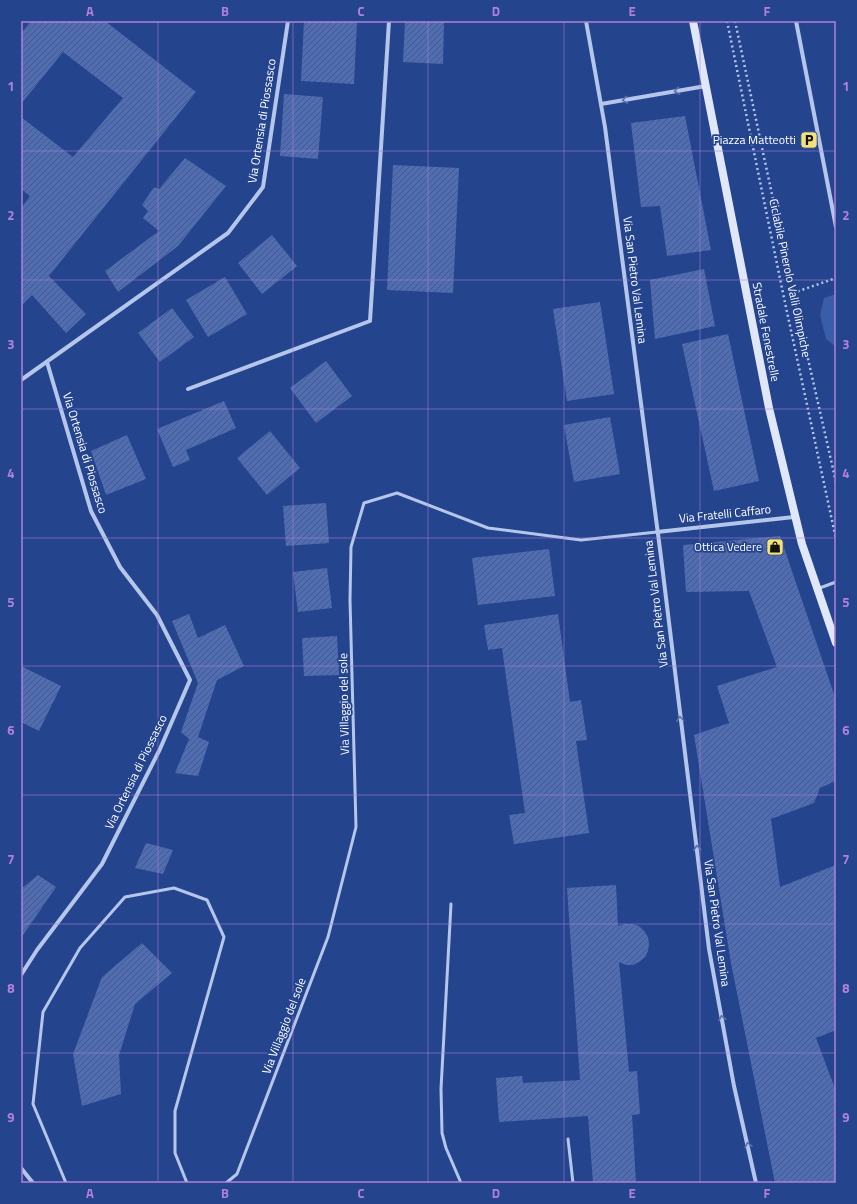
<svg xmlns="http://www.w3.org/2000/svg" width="857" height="1204" viewBox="0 0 857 1204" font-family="'Titillium Web',sans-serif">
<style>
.garden{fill:#3a5daa}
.building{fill:url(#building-hatch)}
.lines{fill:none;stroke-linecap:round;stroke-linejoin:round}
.path{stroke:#b5c6eb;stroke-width:2.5;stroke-dasharray:2 3;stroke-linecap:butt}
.service{stroke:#b5c6eb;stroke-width:3}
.minor{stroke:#b5c6eb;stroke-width:4}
.secondary{stroke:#e0e7f9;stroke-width:8}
.oneway{stroke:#5772af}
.grid{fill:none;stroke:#b080d9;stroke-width:1;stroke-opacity:0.55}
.labels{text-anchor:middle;stroke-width:3.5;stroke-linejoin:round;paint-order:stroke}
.street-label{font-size:12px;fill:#fff;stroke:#25448e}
.poi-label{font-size:12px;fill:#fff;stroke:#25448e;text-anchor:end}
.neatline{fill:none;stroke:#b080d9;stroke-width:1.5}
.grid-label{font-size:13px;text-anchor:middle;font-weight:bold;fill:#b080d9}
</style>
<defs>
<pattern id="building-hatch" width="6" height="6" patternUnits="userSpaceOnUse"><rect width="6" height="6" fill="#4e6db4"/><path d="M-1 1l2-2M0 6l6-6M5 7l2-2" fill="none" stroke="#4d5976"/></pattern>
</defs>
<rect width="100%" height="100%" fill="#25448e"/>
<!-- garden -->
<polygon class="garden" points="836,294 836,347 826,339 820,315 824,298"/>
<!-- building -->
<g class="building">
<polygon points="31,21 105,21 196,92 49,276 86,314 66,333 32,295 21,306 21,208 30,196 21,189 21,117 73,157 123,98 63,52 21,104 21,33"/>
<polygon points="304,21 357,21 354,84 301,81"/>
<polygon points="405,21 444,21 443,64 403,62"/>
<polygon points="284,94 323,97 318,159 280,156"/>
<polygon points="685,116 711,250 667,256 660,206 641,207 631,123"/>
<polygon points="185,158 226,186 178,246 118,292 105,271 159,231 143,218 148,211 142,205 154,187 159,189"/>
<polygon points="393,165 459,168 453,293 387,290"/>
<polygon points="272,235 297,266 262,294 238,263"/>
<polygon points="704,269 715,326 655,339 650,280"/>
<polygon points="225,277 247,314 208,337 186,300"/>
<polygon points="600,302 614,394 567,401 553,309"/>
<polygon points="172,308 194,337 160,362 138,333"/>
<polygon points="728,334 759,481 714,491 682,344"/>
<polygon points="326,361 352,396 316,423 290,388"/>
<polygon points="224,401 236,428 186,450 190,460 173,467 157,429"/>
<polygon points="610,417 620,474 574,482 564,425"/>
<polygon points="270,431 300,468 267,495 237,458"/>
<polygon points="127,435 146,479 106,495 91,451"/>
<polygon points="326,503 329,543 286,546 283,506"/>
<polygon points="780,536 836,700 836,781 820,788 814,803 771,819 780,887 836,865 836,1030 816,1038 836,1091 836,1183 775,1183 731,963 694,735 729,723 717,686 777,667 749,591 686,592 683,545"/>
<polygon points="549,549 555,596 478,605 472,558"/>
<polygon points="327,568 332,608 298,612 293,572"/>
<polygon points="189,614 198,638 225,625 244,666 217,680 198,737 209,742 198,776 175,773 189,739 181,732 198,683 172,621"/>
<polygon points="558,614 570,702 581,700 587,740 576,741 589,833 514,844 509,815 525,813 502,648 488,650 484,625"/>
<polygon points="337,636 339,675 304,676 302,638"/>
<polygon points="21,666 61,686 39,731 21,722"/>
<polygon points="146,843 173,850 163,874 135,868"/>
<polygon points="38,875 56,887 21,938 21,889"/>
<polygon points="616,885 618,926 625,924 632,924 639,926 644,931 648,937 649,944 648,951 645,957 639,962 633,965 626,965 619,962 629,1072 637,1071 640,1114 632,1115 636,1183 593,1183 588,1116 499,1122 496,1078 522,1076 523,1083 580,1080 567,888"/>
<polygon points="142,943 172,973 135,1004 119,1055 121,1094 82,1106 73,1054 102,977"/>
</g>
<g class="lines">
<!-- path -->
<g class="path">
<polyline points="727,21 784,298 836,539"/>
<polyline points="735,21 793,293 836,482"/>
<polyline points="793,293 836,278"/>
</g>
<!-- service -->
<g class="service">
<polyline points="817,589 836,582"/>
<polyline points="451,904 441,1089 442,1133 446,1148 461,1183"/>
<polyline points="568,1139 573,1183"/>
<polyline points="66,1183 33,1104 43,1012 80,948 125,897 174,888 207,900 224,937 175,1111 175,1153 187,1183"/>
<polyline points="226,1183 237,1174 328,937 356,827 350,600 351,547 364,503 397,493 488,528 581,540 657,532"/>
</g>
<!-- minor -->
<g class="minor">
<polyline points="586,21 605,127 661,557 709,949 734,1086 756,1183"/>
<polyline points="796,21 836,227"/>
<polyline points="601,104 706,86"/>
<polyline points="21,380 228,233 263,187 288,21"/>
<polyline points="188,389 370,321 389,21"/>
<polyline points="657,532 794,517"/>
<polyline points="21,975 37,950 102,864 160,749 190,680 157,615 120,567 91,511 47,362"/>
<polyline points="21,1168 33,1183"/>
</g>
<!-- secondary -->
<polyline class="secondary" points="693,21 769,408 802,544 836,643"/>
</g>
<!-- one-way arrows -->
<defs><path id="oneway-chevron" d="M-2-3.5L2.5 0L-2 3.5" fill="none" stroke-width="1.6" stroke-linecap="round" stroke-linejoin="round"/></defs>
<g class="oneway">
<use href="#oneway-chevron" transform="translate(677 91) rotate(170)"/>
<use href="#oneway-chevron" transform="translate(625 100) rotate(171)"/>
<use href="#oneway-chevron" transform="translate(680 719) rotate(-97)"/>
<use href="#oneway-chevron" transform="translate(697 848) rotate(-97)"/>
<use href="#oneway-chevron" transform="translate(722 1018) rotate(-100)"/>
<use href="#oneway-chevron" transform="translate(748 1145) rotate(-103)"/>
</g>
<!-- grid -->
<path class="grid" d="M158 21V1183M293 21V1183M428 21V1183M564 21V1183M700 21V1183M21 151H836M21 280H836M21 409H836M21 538H836M21 666H836M21 795H836M21 924H836M21 1053H836"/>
<!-- icons -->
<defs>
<symbol id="parking-square" viewBox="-11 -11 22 22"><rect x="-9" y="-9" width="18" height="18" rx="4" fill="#f4e279" stroke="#25448e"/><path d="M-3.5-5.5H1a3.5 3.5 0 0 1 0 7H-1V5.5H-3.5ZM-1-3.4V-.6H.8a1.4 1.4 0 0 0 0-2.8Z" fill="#111"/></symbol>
<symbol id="shop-square" viewBox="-11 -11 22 22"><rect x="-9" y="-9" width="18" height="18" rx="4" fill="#f4e279" stroke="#25448e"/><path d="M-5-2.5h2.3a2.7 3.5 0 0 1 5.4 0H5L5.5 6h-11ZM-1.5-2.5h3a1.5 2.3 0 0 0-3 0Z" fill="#111"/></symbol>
</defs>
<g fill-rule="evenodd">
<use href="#parking-square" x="799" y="130" width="20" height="20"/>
<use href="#shop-square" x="765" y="537" width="20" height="20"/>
</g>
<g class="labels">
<!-- street labels -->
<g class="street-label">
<text transform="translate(262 121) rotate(-81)" y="4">Via Ortensia di Piossasco</text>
<text transform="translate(790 278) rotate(78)" y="4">Ciclabile Pinerolo Valli Olimpiche</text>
<text transform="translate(635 280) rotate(83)" y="4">Via San Pietro Val Lemina</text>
<text transform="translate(766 332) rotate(79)" y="4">Stradale Fenestrelle</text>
<text transform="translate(85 453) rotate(73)" y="4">Via Ortensia di Piossasco</text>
<text transform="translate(725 514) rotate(-6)" y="4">Via Fratelli Caffaro</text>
<text transform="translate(656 604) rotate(-97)" y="4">Via San Pietro Val Lemina</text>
<text transform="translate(344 704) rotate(-91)" y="4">Via Villaggio del sole</text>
<text transform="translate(136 772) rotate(-64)" y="4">Via Ortensia di Piossasco</text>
<text transform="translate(717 923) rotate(82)" y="4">Via San Pietro Val Lemina</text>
<text transform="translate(284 1026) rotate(-69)" y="4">Via Villaggio del sole</text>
</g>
<!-- poi labels -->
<g class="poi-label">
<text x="796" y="144">Piazza Matteotti</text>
<text x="762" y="551">Ottica Vedere</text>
</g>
</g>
<!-- border -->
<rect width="857" height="1204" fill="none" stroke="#25448e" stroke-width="44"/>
<rect x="22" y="22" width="813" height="1160" class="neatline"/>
<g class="grid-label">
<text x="90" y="16">A</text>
<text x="225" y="16">B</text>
<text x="361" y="16">C</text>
<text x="496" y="16">D</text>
<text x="632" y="16">E</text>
<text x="767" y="16">F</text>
<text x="11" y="91">1</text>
<text x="846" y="91">1</text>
<text x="11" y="220">2</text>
<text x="846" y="220">2</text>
<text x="11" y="349">3</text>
<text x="846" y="349">3</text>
<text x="11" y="478">4</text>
<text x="846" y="478">4</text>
<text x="11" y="607">5</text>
<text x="846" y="607">5</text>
<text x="11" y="735">6</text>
<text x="846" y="735">6</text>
<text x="11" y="864">7</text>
<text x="846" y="864">7</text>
<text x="11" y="993">8</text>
<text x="846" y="993">8</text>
<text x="11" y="1122">9</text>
<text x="846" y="1122">9</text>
<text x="90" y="1198">A</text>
<text x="225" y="1198">B</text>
<text x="361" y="1198">C</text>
<text x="496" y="1198">D</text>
<text x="632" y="1198">E</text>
<text x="767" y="1198">F</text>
</g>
</svg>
